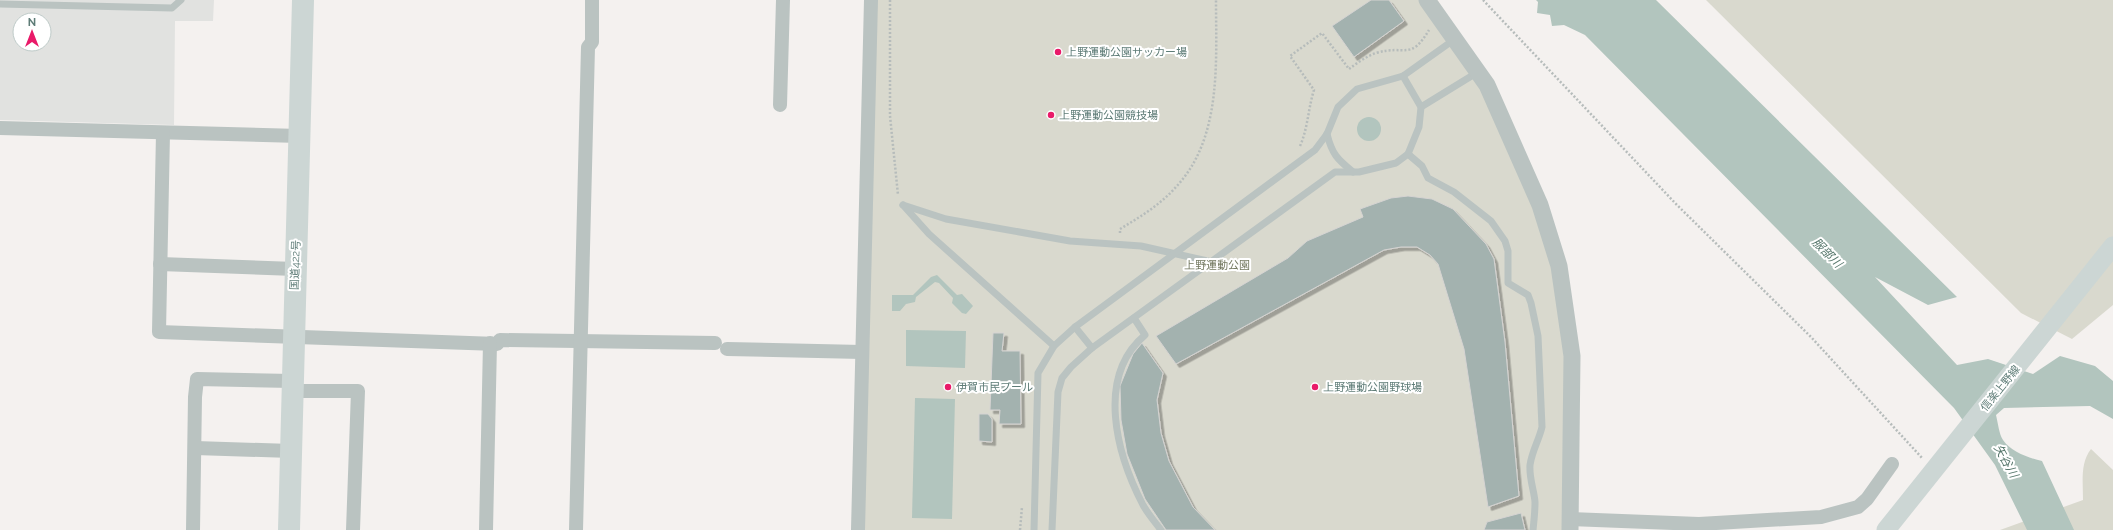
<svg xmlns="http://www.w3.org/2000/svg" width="2113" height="530" viewBox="0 0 2113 530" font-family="Raleway,'Noto Sans JP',sans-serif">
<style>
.built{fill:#e1e2e0;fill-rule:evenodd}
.green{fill:#d9d9ce}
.water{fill:#b2c5be}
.building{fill:#a3b2af;stroke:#d5d3d2;filter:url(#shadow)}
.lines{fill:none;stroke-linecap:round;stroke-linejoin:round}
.path{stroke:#b6bcbb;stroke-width:2.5;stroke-dasharray:2 2;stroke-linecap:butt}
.service{stroke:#bac3c1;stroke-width:7}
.minor{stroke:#bac3c1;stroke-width:14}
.tertiary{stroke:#bac3c1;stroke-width:17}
.secondary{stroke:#ccd6d4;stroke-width:19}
.trunk{stroke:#ccd6d4;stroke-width:22}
.poi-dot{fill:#e91a69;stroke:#fff;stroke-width:1.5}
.labels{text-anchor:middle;stroke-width:4;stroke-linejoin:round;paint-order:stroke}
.poi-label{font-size:11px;fill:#5e7c77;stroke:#fff;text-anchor:start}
.street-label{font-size:11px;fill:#5e7c77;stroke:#fff}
.park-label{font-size:11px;fill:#747961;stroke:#fff}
.water-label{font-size:12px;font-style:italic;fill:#58786d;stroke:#fff}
</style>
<defs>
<filter id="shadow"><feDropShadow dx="3.5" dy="3.5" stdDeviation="0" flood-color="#0004"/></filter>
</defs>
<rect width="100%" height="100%" fill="#f4f1ef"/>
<!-- built -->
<path class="built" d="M0 0H214L213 21H175L174 125 0 120ZM20 20H44V44H20Z"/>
<!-- green -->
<g class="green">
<polygon points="875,0 1425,0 1485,86 1538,206 1570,357 1568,530 864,530"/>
<polygon points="1706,0 2113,0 2113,305 2072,339 2021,313"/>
<path d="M2091 449 2113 470V530H2000L2083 500C2083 482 2080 463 2091 449Z"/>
</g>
<!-- water -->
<g class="water">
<path d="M1536 0H1656L1957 297 1928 305 1875 277 1957 365 1988 359 2033 374 2060 356 2095 366 2113 381V419L2090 406 2004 408 1996 415C1998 423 1999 434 2003 440 2011 452 2029 458 2042 461L2074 530H2027L1995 465 1954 408 1585 35 1564 25 1552 26 1550 15 1537 13 1538 2Z"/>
<circle cx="1369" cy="129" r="12"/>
<polygon points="937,275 957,295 962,294 973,306 966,314 962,313 952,303 953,298 939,283 935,282 916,297 915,302 906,304 900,311 892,311 892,295 913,295 931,277"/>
<polygon points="906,330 966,331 965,368 906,366"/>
<polygon points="915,398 955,399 952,519 912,518"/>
</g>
<!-- building -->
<g class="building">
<polygon points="1371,0 1389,0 1404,21 1354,57 1332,26"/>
<polygon points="1408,196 1432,199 1453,209 1486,244 1494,259 1505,342 1519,496 1488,507 1464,349 1438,264 1430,255 1417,247 1401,247 1384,250 1176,364 1156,336 1288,258 1307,241 1363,217 1360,209 1391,198"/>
<polygon points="993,333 1004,333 1002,351 1020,351 1021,424 999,424 1000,410 990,410"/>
<polygon points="1142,343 1163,373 1157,400 1161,433 1169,461 1193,507 1215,530 1166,530 1145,499 1127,454 1121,420 1120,386 1133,354"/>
<polygon points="979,414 988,414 992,419 992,442 979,441"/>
<polygon points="1521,513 1525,530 1484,530 1487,522"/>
</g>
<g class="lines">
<!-- path -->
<g class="path">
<polyline points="890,0 890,116 898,195"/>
<polyline points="1483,0 1676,204 1811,337 1923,459"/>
<path d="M1300 146C1308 128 1308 109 1314 90L1290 56 1322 33 1349 69C1357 63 1367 56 1376 53 1405 44 1410 62 1429 30"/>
<path d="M1120 233V229C1140 217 1160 205 1176 187 1222 138 1216 63 1216 0"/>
<polyline points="1020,530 1022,507"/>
</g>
<!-- service -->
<g class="service">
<polyline points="0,4 172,8 181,0"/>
<polyline points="1421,107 1478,72"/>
<path d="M1327 134C1332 154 1337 159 1353 172"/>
<path d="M1408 154 1422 166 1428 178 1454 192 1491 221 1505 241 1508 251V283L1528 295 1531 303 1538 336 1542 427C1539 440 1532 451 1530 465 1529 478 1534 490 1535 502 1535 512 1534 521 1533 530"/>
<polyline points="903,205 946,219 1070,241 1141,246 1212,262"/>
<polyline points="903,205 929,234 1054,346"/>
<path d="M1134 318 1145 335C1095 377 1117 455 1143 505 1148 514 1155 522 1161 530"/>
<polyline points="1075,327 1092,348"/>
<polyline points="1034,530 1038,373 1054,346 1075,327 1315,150 1327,134 1338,107 1357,89 1403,76 1455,39"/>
<polyline points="1052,530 1058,392 1062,378 1071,367 1092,348 1335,172 1359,172 1396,163 1408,154 1419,127 1421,107 1403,76"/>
</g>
<!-- minor -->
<g class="minor">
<polyline points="780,105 783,0"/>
<polyline points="0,128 300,136"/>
<polyline points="163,133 159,332 497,344 500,340 715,343"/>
<polyline points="160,264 295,269"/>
<polyline points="727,349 862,352"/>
<polyline points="292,391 358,391 353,530"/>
<polyline points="195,448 291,451"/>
<polyline points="1570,519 1699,524 1821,517 1858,507 1867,499 1892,464"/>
<polyline points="193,530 195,397 197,379 292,381"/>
<polyline points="486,530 490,343"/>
<polyline points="576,530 588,47 592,42 592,0"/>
<polyline points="858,530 871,0"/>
</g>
<!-- tertiary -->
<polyline class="tertiary" points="1427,0 1487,85 1540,205 1559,266 1572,356 1570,530"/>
<!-- secondary -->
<polyline class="secondary" points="1886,530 2113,246"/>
<!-- trunk -->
<polyline class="trunk" points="289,530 303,0"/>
</g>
<!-- markers -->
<g class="poi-dot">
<circle cx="1058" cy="52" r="4"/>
<circle cx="1051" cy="115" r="4"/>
<circle cx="948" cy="387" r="4"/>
<circle cx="1315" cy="387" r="4"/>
</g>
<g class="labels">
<!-- poi labels -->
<g class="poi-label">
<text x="1066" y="56">上野運動公園サッカー場</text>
<text x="1059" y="119">上野運動公園競技場</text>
<text x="956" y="391">伊賀市民プール</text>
<text x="1323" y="391">上野運動公園野球場</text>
</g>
<!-- street labels -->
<g class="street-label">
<text transform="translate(295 265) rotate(-88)" y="4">国道422号</text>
<text transform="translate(2000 388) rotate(-51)" y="4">信楽上野線</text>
</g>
<!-- park labels -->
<g class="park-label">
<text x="1217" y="269">上野運動公園</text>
</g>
<!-- water labels -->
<g class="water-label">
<text transform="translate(1827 253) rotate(45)" y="4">服部川</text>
<text transform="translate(2006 461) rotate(61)" y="4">矢谷川</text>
</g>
</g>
<!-- north arrow -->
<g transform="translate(32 32)"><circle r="19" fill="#ffffff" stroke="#bfcbc9"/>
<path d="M0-3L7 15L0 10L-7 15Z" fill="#e91a69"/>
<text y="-6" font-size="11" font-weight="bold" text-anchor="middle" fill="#5e7c77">N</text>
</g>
</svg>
